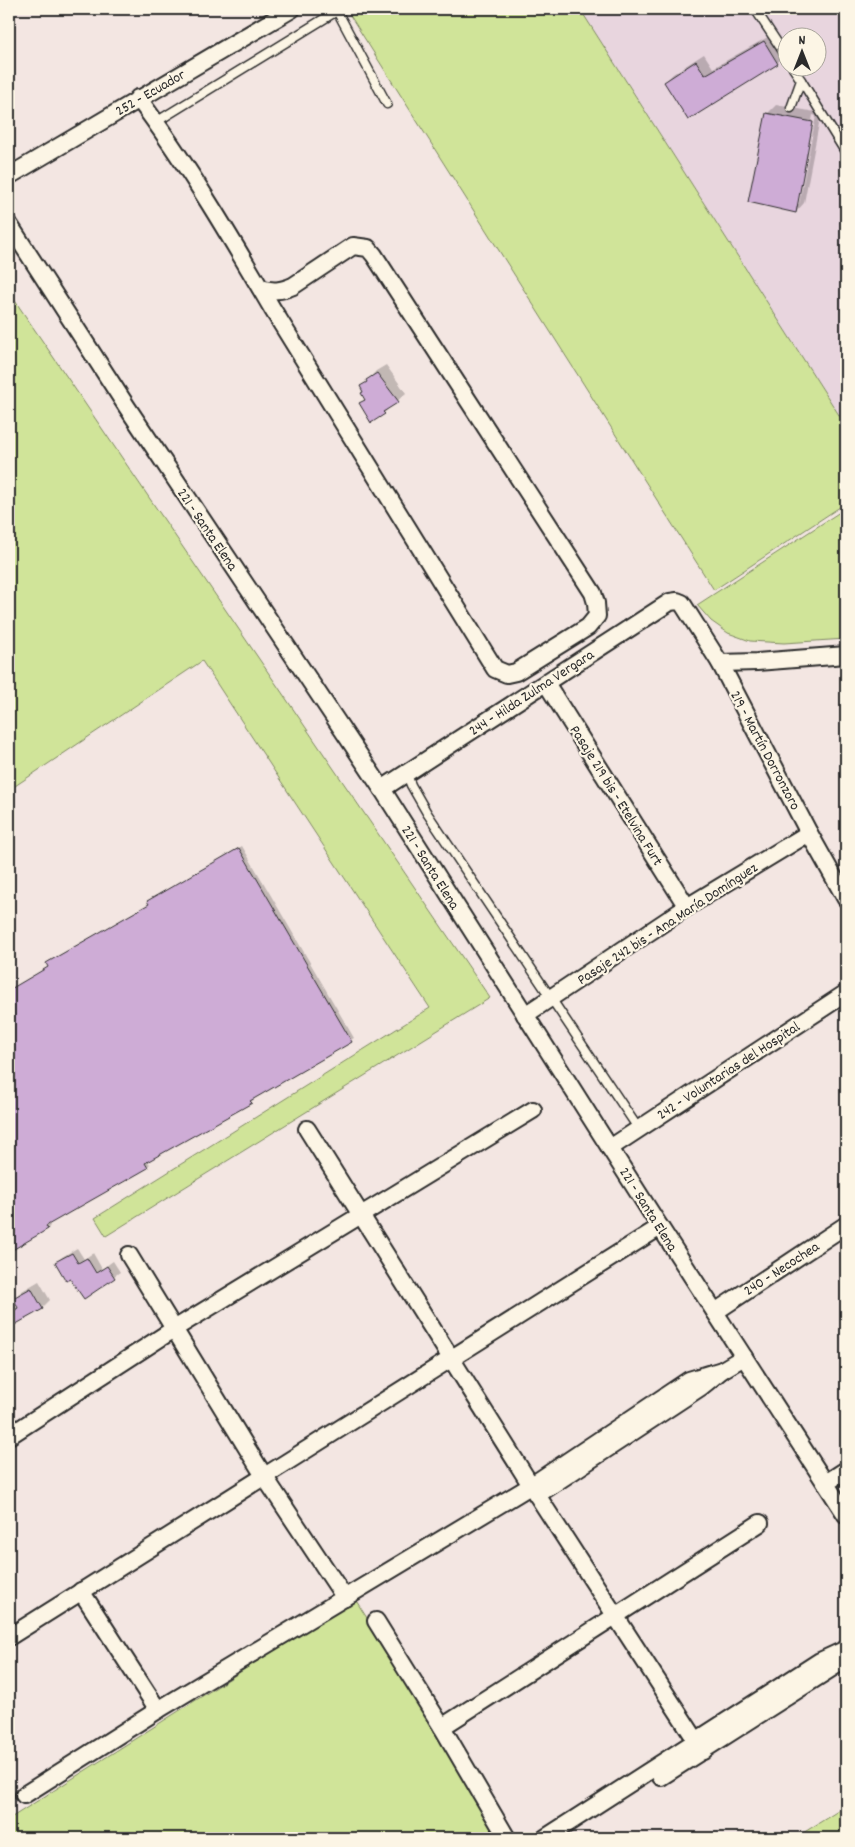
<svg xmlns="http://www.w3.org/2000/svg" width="855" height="1847" viewBox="0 0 855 1847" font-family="Dekko,sans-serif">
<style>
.built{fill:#e8d5de;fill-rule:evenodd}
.green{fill:#d0e499;stroke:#7e8862}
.shadow{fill:#0003;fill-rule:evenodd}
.building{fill:#ceacd6;stroke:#2b2b2b}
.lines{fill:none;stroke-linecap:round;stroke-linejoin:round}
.service-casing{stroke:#2b2b2b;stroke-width:11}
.minor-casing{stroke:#2b2b2b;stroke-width:20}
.service{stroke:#fcf5e5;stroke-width:8}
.minor{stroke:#fcf5e5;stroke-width:16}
.labels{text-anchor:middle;stroke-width:4.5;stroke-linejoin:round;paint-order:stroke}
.street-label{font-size:15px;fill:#2b2b2b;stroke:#fcf5e5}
</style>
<rect width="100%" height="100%" fill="#f3e6e2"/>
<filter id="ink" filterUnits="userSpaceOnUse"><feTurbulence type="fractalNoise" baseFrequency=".02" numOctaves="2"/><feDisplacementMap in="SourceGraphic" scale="10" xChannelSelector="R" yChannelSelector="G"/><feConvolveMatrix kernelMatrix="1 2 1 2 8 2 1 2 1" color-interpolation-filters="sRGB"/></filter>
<g filter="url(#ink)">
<!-- built -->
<path class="built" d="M580 9H846V426ZM788 38H818V68H788Z"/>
<!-- green -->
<g class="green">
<polygon points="346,9 580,9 846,426 846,503 714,590"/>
<polygon points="9,292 490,998 106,1236 95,1218 430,1008 202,661 9,790"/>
<polygon points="846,508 846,639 784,643 750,641 728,633 711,621 697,605"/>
<polygon points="355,1599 505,1838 9,1838 9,1819"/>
<polygon points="846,1806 846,1838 795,1838"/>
</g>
<!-- shadow -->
<g class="shadow">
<polygon points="773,34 785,55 777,63 688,118 665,82 673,74 704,54 713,68"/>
<path d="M776 105 821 113 804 203 796 212 767 114ZM813 115 816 116 799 204H797Z"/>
<polygon points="386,365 406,393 384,413 361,404 366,398 362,387 376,371"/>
<polygon points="242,846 354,1038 252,1098 253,1100 251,1102 147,1161 150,1164 147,1167 48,1223 50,1226 48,1228 9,1250 9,990 49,967 47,963 49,961 150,904 149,901 151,899"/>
<polygon points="77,1248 84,1259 93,1253 102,1269 113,1261 120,1272 84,1297 71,1277 57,1262 62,1257"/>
<polygon points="39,1281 50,1300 42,1308 9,1327 9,1312 19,1306 14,1298 22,1291"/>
</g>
<!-- building -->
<g class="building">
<polygon points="764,41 778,64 688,120 664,82 696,61 705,75"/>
<polygon points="766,113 813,122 796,213 748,202"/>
<polygon points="377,373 399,402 383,412 385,414 371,423 359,403 365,400 361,393 363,392 360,386 367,382 366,380"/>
<polygon points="239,848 352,1042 250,1101 252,1103 145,1163 148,1168 46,1226 48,1229 9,1252 9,990 48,967 46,963 149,904 147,901"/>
<polygon points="72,1253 78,1263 87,1258 96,1273 107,1266 115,1278 84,1299 70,1279 66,1281 55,1262"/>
<polygon points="31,1288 43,1309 9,1328 9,1314 18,1308 13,1298"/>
</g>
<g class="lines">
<defs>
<g id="service">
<polyline points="336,9 387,104"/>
<polyline points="755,9 788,59"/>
<polyline points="801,80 846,153"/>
<polyline points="791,108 801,80 793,68"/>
<polyline points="156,122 340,9"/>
<polyline points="406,772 411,785 427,813 638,1128"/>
</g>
<g id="minor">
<path d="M138 98C188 165 231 238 273 310L495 669 507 674 516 672 588 627 597 616 596 603 593 593 374 255 368 248 353 246 293 286C281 291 273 292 260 288"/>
<polyline points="9,176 292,9"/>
<polyline points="9,224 127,407 382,789 660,1227 846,1515"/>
<polyline points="720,663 757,662 846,655"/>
<polyline points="546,683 687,907"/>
<polyline points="382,789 670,602 677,601 682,603 720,663 809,833 846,899"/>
<polyline points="525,1015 687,907 809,833"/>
<polyline points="307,1129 537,1495 703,1751"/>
<polyline points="610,1148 846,993"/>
<polyline points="129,1255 264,1476 345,1598"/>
<polyline points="715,1312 846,1225"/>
<polyline points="9,1436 174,1329 533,1110"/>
<polyline points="826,1483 846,1470"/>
<polyline points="537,1495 701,1387 722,1370 744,1357"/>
<polyline points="81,1591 158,1710"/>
<polyline points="376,1621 442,1727 507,1838"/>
<polyline points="9,1637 660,1227"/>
<polyline points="442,1727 760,1523"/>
<polyline points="661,1777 846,1659"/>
<polyline points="24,1795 158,1710 532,1485 689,1380 722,1370"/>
<polyline points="545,1838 820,1661 846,1649"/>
</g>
</defs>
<!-- service casing -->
<use href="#service" class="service-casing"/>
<!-- minor casing -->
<use href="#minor" class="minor-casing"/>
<!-- service -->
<use href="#service" class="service"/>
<!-- minor -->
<use href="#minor" class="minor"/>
</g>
</g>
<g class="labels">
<!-- street labels -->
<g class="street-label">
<text transform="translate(150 92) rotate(-30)" y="5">252 - Ecuador</text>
<text transform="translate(208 529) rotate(56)" y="5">221 - Santa Elena</text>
<text transform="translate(531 692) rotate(-33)" y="5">244 - Hilda Zulma Vergara</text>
<text transform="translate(766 750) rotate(62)" y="5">219 - Martín Dorronzoro</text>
<text transform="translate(617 795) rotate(58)" y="5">Pasaje 219 bis - Etelvina Furt</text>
<text transform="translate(431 867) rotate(58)" y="5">221 - Santa Elena</text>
<text transform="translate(667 923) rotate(-33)" y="5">Pasaje 242 bis - Ana María Domínguez</text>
<text transform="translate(728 1070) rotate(-33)" y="5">242 - Voluntarias del Hospital</text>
<text transform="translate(649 1209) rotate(58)" y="5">221 - Santa Elena</text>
<text transform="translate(781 1268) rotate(-33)" y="5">240 - Necochea</text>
</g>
</g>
<!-- margin -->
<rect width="855" height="1847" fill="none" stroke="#fcf5e5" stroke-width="30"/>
<rect x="15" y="15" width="825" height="1817" fill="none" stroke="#2b2b2b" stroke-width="2" filter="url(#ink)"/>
<!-- north arrow -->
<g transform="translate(802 52)"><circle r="24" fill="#fcf5e5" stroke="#a8a49b"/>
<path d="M0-4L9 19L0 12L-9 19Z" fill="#2b2b2b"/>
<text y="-8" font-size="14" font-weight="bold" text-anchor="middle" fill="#2b2b2b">N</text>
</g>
</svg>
